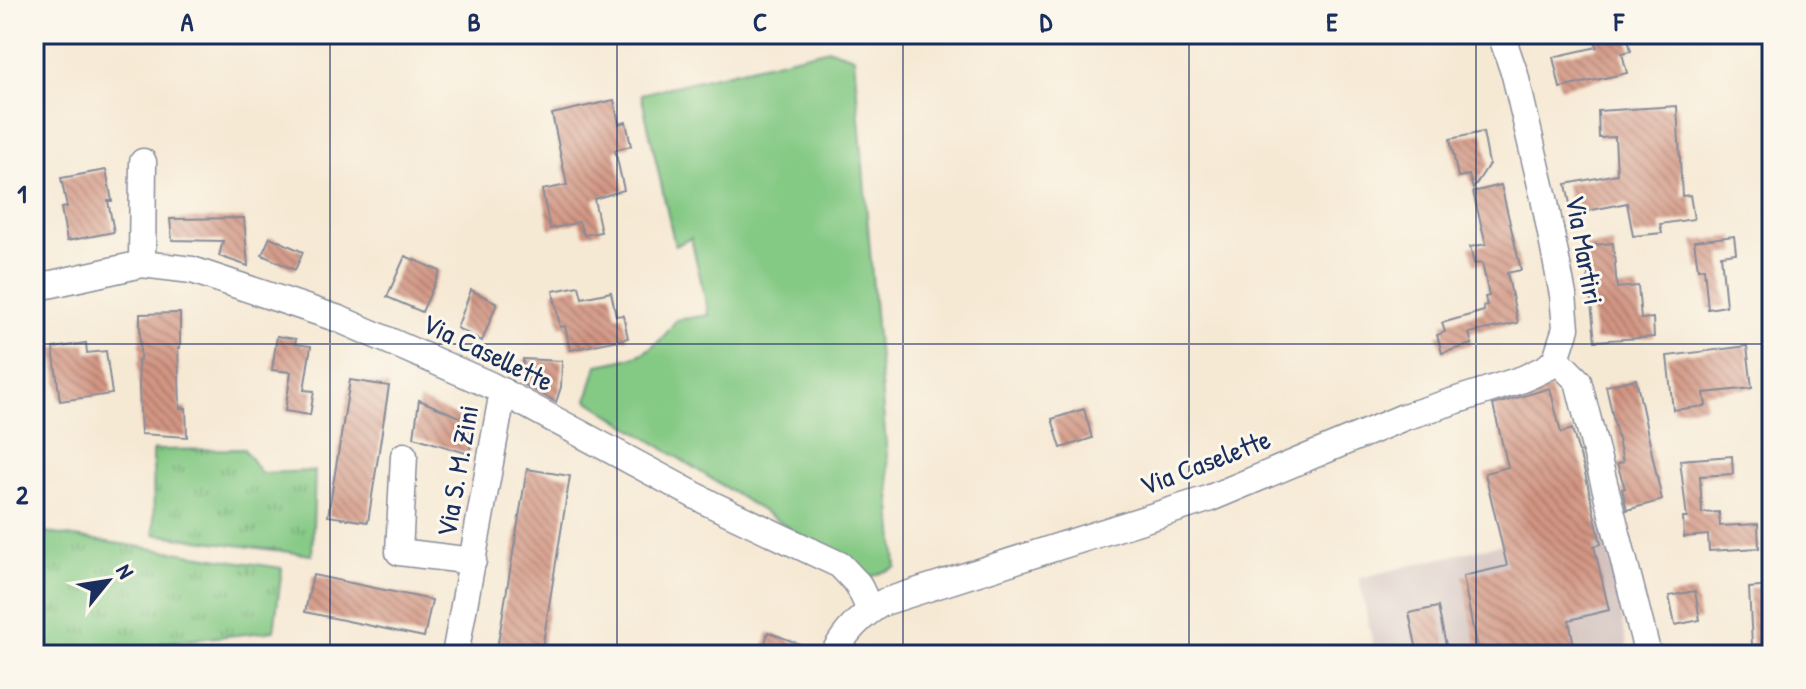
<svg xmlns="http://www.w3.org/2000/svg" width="1806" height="689" viewBox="0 0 1806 689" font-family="'Patrick Hand',sans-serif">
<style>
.industrial{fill:#d1c0bd}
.grass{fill:url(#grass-tufts);stroke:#507c71;stroke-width:2}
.park{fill:#84c984;stroke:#507c71;stroke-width:2}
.building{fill:url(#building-back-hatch)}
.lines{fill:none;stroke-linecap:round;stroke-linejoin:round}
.minor-casing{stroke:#888c99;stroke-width:29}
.minor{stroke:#fff;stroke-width:26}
.grid{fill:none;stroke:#1b2f5e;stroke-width:2;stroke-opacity:0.55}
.labels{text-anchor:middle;stroke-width:6;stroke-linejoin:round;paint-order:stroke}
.street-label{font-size:28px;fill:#1b2f5e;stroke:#fbf7ec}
.neatline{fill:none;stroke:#1b2f5e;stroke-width:3}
.grid-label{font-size:26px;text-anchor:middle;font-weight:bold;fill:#1b2f5e}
</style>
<defs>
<pattern id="grass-tufts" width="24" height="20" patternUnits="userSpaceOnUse" patternTransform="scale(2)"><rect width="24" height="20" fill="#84c984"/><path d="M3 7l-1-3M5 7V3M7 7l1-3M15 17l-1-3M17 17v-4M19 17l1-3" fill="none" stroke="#6ba46f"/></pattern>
<pattern id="building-back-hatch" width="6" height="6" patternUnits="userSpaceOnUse" patternTransform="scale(2)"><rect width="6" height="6" fill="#d29582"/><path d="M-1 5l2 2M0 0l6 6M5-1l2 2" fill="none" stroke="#aa7a6e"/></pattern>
</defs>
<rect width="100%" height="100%" fill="#fbf7ec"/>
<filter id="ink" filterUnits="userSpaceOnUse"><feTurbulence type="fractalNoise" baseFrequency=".0125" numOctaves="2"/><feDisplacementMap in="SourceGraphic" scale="16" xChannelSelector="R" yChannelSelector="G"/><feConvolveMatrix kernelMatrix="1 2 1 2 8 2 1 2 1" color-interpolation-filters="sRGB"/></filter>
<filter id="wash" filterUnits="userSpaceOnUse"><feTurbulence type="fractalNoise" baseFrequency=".006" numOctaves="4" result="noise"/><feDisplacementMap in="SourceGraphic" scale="32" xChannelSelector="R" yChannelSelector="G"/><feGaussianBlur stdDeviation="1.8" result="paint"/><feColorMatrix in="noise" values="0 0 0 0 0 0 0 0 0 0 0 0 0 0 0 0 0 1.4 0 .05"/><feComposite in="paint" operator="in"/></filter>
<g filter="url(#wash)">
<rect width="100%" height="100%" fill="#f6e9d4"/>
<!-- industrial -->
<polygon class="industrial" points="1603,520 1629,655 1375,655 1359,578"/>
<!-- grass -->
<g class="grass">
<polygon points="244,449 261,473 315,471 312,555 154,534 153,450"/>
<polygon points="34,531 282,568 274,631 160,643 160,655 34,655"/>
</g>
<!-- park -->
<path class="park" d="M829 49 854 57 896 567 868 578 587 400 597 365C635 359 654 354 676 320L709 315 691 238 675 246 641 94Z"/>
<g id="blocks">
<!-- building -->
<g class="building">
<polygon points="1593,34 1627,34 1631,51 1622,53 1627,73 1560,88 1553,57 1597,47"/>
<polygon points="614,100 619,124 626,122 631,146 615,150 624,190 594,199 601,232 584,235 579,222 550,229 542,190 567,185 552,114"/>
<polygon points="1677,106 1682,196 1690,195 1694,219 1660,224 1662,233 1633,236 1627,203 1572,214 1566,184 1617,174 1615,137 1599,138 1598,111"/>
<polygon points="1483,132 1489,164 1473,189 1469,175 1458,177 1450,139"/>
<polygon points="106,170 112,201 108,201 114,232 67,241 61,208 67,207 61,178"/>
<polygon points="1501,185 1521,270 1507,273 1518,323 1469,333 1472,344 1442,353 1437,335 1445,332 1442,323 1484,311 1483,306 1487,305 1485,297 1489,296 1482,263 1474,264 1470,247 1486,244 1473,192"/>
<polygon points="244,218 248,266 219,256 223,241 172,240 170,219"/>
<polygon points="1734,236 1736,253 1721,255 1726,306 1708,309 1704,268 1698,269 1694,241"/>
<polygon points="270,237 303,252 295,270 262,255"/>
<polygon points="1613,243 1617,288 1638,286 1641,319 1653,318 1654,337 1595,341 1585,246"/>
<polygon points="405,256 440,271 422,312 387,297"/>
<polygon points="579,286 582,298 611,292 616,316 623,315 628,338 570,350 565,326 560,327 553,291"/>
<polygon points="471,290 497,303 482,341 457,328"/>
<polygon points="180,313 180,348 178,348 180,409 186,408 187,437 141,434 138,360 140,360 140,314"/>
<polygon points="277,336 296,339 295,344 311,346 304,390 314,391 310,415 285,411 291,372 272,370"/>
<polygon points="86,343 87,353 106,351 112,394 60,401 53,348"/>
<polygon points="1747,346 1752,388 1704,393 1706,406 1673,410 1667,356"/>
<polygon points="523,359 562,361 561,387 556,402 523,384"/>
<polygon points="1636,379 1662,500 1627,510 1622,489 1625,488 1617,464 1623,462 1606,386"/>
<polygon points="350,380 389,386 368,522 328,516"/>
<polygon points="1550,388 1561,433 1572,429 1585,473 1601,544 1594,546 1609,610 1569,620 1576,655 1478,655 1463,576 1507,566 1485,473 1508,467 1493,405"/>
<polygon points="419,400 474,423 469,454 414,437"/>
<polygon points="1084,409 1092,438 1061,448 1052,419"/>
<polygon points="1732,456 1733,474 1700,476 1702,513 1719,512 1720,526 1758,524 1759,548 1709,551 1708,535 1684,537 1683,518 1687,518 1680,460"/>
<polygon points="527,469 570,476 541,655 496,655"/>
<polygon points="313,575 432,600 424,637 305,612"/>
<polygon points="1772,586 1772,644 1752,645 1749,588"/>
<polygon points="1695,591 1700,620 1675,625 1669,596"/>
<polygon points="1438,607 1448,655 1418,655 1409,613"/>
<polygon points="768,632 818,651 817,655 762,655"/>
</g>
</g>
</g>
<g filter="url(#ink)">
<use href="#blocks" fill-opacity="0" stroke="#888c99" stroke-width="2"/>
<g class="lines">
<defs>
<g id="minor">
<polyline points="142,264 143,162"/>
<polyline points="34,288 142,264 192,270 339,319 490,385 711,504 840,565 858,584 870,610"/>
<polyline points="1556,359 1578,381 1648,655"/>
<polyline points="404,456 399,552 473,561"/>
<polyline points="455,655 503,391"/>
<path d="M833 655C845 632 861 615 884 602L1208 499 1404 417 1523 379 1548 367 1556 359 1566 328 1563 295 1544 198 1515 75 1501 34"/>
</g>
</defs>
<!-- minor casing -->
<use href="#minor" class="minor-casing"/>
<!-- minor -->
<use href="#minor" class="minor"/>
</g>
</g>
<!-- grid -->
<path class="grid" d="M330 34V655M617 34V655M903 34V655M1189 34V655M1476 34V655M34 344H1772"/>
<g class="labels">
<!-- street labels -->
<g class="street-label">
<text transform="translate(1585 250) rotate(80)" y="10">Via Martiri</text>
<text transform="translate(488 352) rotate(26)" y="10">Via Casellette</text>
<text transform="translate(1205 462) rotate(-21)" y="10">Via Caselette</text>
<text transform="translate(457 471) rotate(-80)" y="10">Via S. M. Zini</text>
</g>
</g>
<!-- margin -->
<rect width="1806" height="689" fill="none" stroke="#fbf7ec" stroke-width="88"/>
<!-- north arrow -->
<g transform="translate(108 581) rotate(60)" stroke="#fbf7ec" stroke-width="6" paint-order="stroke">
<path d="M0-6L14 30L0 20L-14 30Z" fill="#1b2f5e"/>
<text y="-12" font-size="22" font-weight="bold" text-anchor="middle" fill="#1b2f5e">N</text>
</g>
<rect x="44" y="44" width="1718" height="601" class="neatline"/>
<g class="grid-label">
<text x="187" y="31">A</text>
<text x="474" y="31">B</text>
<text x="760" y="31">C</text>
<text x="1046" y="31">D</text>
<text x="1332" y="31">E</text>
<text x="1619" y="31">F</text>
<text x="22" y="203">1</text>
<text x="22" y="504">2</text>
</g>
</svg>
